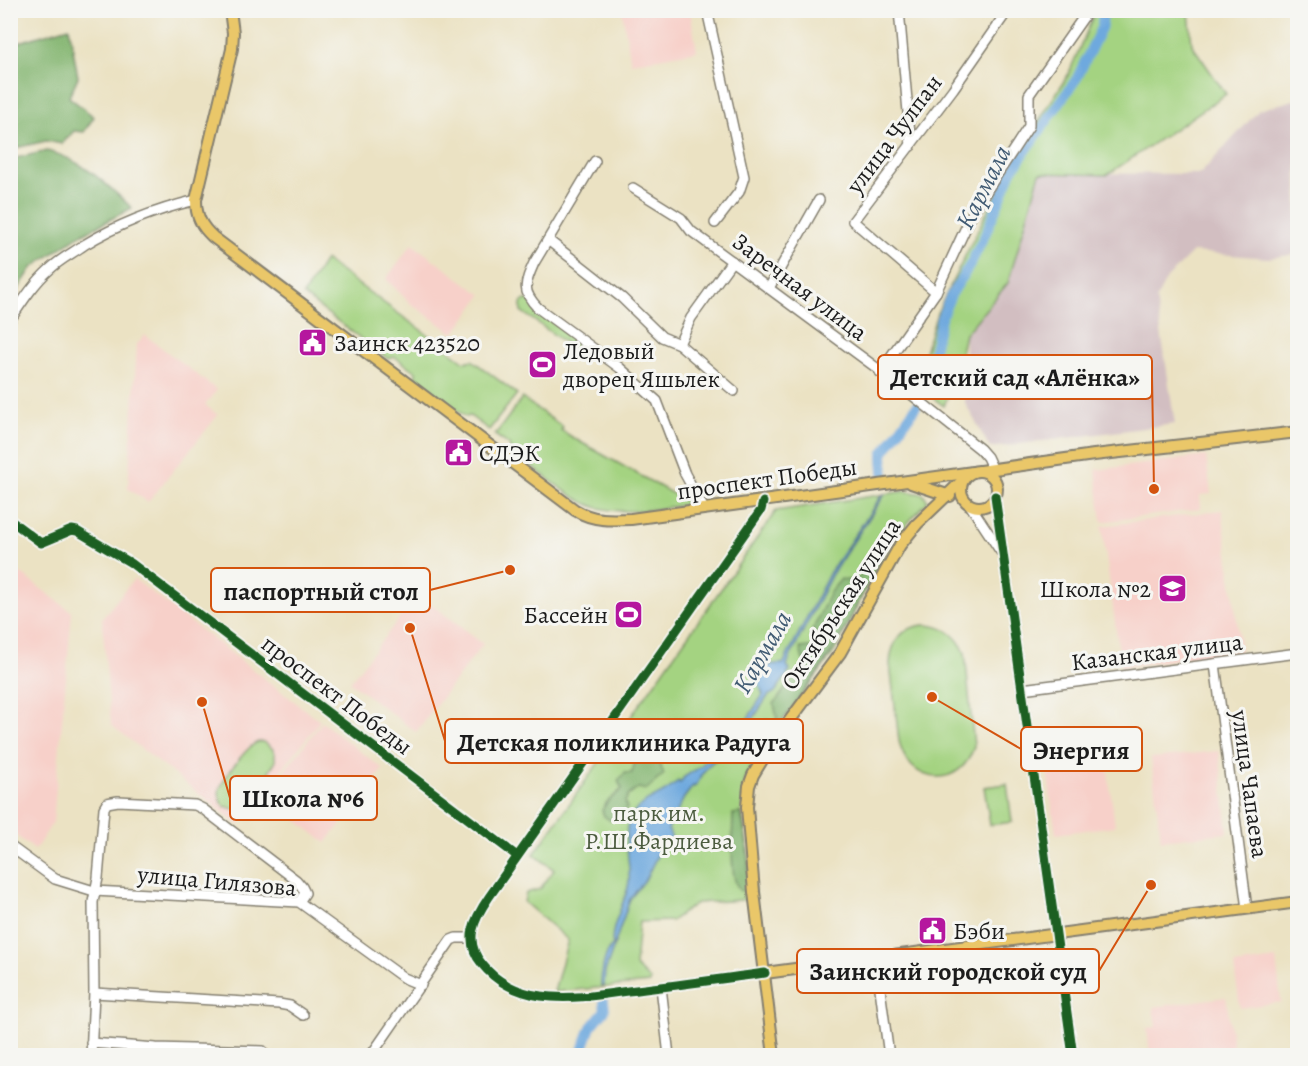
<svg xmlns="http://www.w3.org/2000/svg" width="1308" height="1066" viewBox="0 0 1308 1066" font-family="Alegreya,serif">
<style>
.built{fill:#f7d0c9}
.industrial{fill:#d2bec1}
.green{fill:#a4d381;stroke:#60784e;stroke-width:1.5}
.forest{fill:#83b56f;stroke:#506846;stroke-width:1.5}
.water{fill:#6ea9de;stroke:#45627d;stroke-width:1.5}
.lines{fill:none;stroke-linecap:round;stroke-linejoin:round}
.river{stroke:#6ea9de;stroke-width:10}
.minor-casing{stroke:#847f70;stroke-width:12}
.major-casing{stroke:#847f70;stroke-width:14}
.minor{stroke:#fff;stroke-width:9}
.major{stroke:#eac769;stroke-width:10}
.cycleway-casing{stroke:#f6f6f2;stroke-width:13}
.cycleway{stroke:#1b5e20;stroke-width:9}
.labels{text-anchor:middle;stroke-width:6;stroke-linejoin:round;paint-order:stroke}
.street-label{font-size:24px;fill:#1c1c1c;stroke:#f6f6f2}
.poi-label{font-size:24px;fill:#1c1c1c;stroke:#f6f6f2;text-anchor:start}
.park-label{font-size:24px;fill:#4c5c3f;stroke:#f6f6f2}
.water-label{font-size:26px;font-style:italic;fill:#415b73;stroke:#f6f6f2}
.leader{fill:none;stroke:#d4530e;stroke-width:2}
.callout-dot{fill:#d4530e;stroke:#f6f6f2;stroke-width:2}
.callout{fill:#f6f6f2;stroke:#d4530e;stroke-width:2}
.callout-label{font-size:26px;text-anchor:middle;font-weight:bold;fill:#1c1c1c}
</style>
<rect width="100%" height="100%" fill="#f6f6f2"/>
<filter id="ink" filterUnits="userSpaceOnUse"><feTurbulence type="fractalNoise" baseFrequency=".0167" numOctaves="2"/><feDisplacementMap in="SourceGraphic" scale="12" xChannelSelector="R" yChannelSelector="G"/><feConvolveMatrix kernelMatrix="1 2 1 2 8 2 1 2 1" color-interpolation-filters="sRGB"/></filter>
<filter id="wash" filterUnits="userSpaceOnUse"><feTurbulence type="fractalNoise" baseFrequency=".008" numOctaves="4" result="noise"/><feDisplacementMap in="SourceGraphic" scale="24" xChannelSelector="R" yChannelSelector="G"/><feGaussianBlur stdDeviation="1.35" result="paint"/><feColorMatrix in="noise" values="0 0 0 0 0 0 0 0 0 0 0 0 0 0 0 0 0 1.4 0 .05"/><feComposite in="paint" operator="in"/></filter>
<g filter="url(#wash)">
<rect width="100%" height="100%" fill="#ebe2c3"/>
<!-- built -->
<g class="built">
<polygon points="622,11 690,11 697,51 631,63"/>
<polygon points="412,244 482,295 454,334 410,303 386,279"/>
<polygon points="145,335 217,390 205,405 218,415 148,502 128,489 137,344"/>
<polygon points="1206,456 1211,494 1200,495 1201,509 1102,522 1096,470"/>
<polygon points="1222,510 1241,651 1121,667 1102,526"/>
<polygon points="11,566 72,612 53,822 35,850 11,832"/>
<polygon points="134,579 320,721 239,825 111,725 102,618"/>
<polygon points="418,594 483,644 416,732 350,682"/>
<polygon points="322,722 383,769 326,843 265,796"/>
<polygon points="1105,749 1115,826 1056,834 1045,757"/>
<polygon points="1219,751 1228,833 1161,840 1151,758"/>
<polygon points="1276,959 1281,1002 1240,1008 1234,965"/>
<polygon points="1226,997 1234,1055 1150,1055 1147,1028 1156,1027 1153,1007"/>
</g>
<!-- industrial -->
<polygon class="industrial" points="1297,99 1297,254 1268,258 1193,252 1167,278 1156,299 1175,424 990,448 965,403 965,334 1008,283 1040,173 1200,174 1259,110"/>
<!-- green -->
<g class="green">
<polygon points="1096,10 1189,11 1192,45 1226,94 1107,175 1040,173 1008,283 965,334 956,375 944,406 921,389 919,371 937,313 1007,171 1068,75"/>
<polygon points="325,260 465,362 472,360 517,394 489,430 470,416 466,417 415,380 416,372 395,357 388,359 303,295"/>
<polygon points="525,300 529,300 592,351 588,357 585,357 521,311 521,303"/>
<path d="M522 398 563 427 561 430 575 439 691 504C661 508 629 515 599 508 573 502 532 466 510 449L509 445 495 435Z"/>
<polygon points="905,491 923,494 928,501 894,538 873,574 835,651 758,754 745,781 742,811 756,899 697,903 671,921 639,922 635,966 650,980 650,983 554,992 568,940 524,902 526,893 540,889 554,870 534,854 776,511"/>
<path d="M923 625C944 625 957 634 965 653L974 746C962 790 908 786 899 741L890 664C891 643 901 628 923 625Z"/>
<path d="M258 742H264L272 748 275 753V763L244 806 234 809 224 806C220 801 218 794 220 788 225 776 247 746 258 742Z"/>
<polygon points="1007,784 1012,822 990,825 984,787"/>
</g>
<!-- forest -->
<g class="forest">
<polygon points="69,27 78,77 69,97 94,117 84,132 74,131 62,144 46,141 11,149 11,43 13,44"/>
<path d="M47 151C80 158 108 185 132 208L77 237 32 268 11 300V159Z"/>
<polygon points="879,544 885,549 844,631 824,664 768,740 751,745 750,739 767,720 773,724 777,718 774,704 793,678 807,672 812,663 803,660 800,648 810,647 820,650 824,640 812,631 830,592 841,579 852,581 861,576"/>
<path d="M638 750C653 751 659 761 664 774L646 790 639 788 628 796 625 802 627 808 621 816 611 821 604 816 602 810 607 802 622 789 618 781 625 773H632Z"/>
<path d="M741 813 747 845 749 890 741 891C728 881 733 831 733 814Z"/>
</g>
<!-- water -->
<path class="water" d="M885 494 832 574 792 653 787 665 790 671 775 692 768 696 741 737 707 767 695 787 693 786 684 798 668 829 672 839 664 842 645 880 630 899 605 972 604 986H601C601 974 604 952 613 945 608 933 625 901 628 887 634 864 618 836 633 814 645 797 665 796 678 781L680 783 684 777 700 767 709 758H712L739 732 763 695 757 678C765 666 769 663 783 664L830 572 882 495Z"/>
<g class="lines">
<!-- river -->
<g class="river">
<polyline points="924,394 941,318 951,295 970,265 984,237 1012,171 1077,78 1102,26 1103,10"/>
<polyline points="884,478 883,454 917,405"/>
<polyline points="580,1056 591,1027 605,1010 604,1002"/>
</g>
</g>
</g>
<g filter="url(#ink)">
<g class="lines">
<defs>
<g id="minor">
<polyline points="707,10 744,177 739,192 715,223"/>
<polyline points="899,10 911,146"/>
<path d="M595 161 534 263C525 283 521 291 538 308L620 368 657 401 685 474 704 509"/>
<polyline points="633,188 681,218 691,231 897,383 980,449 987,457 993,470"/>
<polyline points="548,240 622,298 662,337 679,344 734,391"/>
<polyline points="769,288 819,200"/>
<polyline points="936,292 853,221 953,89 1008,10"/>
<path d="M10 320C22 302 34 283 50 269 60 259 73 253 84 245 120 223 155 210 196 200"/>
<polyline points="679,344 691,318 732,261"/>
<polyline points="880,372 936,292 974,210 1029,126 1029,95 1085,15 1086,10"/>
<polyline points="995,496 1073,1056"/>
<path d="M763 502 761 510 489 897C474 919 463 941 482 964 496 982 518 993 541 996 570 1000 600 995 628 991 674 986 719 979 765 973"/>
<polyline points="970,505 1001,552"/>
<polyline points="10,520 41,543 72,530 77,531 131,563 517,856"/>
<polyline points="1215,664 1247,909"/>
<polyline points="1022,689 1298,653"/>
<polyline points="10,846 55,879 94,891 299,902 404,978 421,985"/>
<polyline points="876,959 889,1056"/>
<polyline points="661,987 669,1056"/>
<polyline points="94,993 279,1004 290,1006 303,1015"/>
<polyline points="91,1043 156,1048 263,1051"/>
<polyline points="372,1054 451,940 456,938 471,938"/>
<polyline points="91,1056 94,993 93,902 98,878 104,808 107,803 118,801 195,805 203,809 296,880 302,887 305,893 299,902"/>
</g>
<g id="major">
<path d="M230 10 233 33 232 49 196 200C196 216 201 226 213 237L575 510C593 521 611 520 631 519L973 472"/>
<polyline points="980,471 1094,455 1298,432"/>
<circle cx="979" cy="489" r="18"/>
<polyline points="911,483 950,496"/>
<polyline points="765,973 1298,902"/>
<polyline points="774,1056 754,892 747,807 749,786 753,775 770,747 840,653 900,545 917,524 964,479"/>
</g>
</defs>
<!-- minor casing -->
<use href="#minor" class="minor-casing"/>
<!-- major casing -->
<use href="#major" class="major-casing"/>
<!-- minor -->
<use href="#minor" class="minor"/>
<!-- major -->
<use href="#major" class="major"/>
<defs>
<g id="cycleway">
<polyline points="995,496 1073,1056"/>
<path d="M763 502 761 510 489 897C474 919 463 941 482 964 496 982 518 993 541 996 570 1000 600 995 628 991 674 986 719 979 765 973"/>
<polyline points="10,520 41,543 72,530 77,531 131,563 517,856"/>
</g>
</defs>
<!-- cycleway casing -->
<use href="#cycleway" class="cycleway-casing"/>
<!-- cycleway -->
<use href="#cycleway" class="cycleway"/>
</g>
</g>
<!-- icons -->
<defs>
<symbol id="civic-square" viewBox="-11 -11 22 22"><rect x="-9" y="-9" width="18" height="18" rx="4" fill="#b5179e" stroke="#f6f6f2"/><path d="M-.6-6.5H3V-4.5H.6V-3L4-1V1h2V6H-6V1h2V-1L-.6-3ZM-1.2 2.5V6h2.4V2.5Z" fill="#fff"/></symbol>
<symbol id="stadium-square" viewBox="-11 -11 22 22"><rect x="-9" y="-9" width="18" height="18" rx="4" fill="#b5179e" stroke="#f6f6f2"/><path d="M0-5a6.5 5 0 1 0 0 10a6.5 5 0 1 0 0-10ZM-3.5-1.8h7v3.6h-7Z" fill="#fff"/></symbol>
<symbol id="school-square" viewBox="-11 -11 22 22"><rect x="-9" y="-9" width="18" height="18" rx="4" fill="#b5179e" stroke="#f6f6f2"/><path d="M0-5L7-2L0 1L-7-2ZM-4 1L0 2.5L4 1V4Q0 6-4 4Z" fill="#fff"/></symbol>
</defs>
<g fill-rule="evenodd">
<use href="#civic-square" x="296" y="326" width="33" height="33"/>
<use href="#stadium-square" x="526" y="348" width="33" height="33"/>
<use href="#civic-square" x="442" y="436" width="33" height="33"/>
<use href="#school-square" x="1156" y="572" width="33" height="33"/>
<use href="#stadium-square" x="612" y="598" width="33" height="33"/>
<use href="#civic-square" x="916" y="914" width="33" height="33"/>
</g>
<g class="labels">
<!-- street labels -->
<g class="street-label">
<text transform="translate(894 134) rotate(-53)" y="8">улица Чулпан</text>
<text transform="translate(800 287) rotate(37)" y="8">Заречная улица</text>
<text transform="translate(767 479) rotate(-8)" y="8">проспект Победы</text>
<text transform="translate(841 604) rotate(-57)" y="8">Октябрьская улица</text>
<text transform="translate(1157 652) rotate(-7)" y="8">Казанская улица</text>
<text transform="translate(337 695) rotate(37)" y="8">проспект Победы</text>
<text transform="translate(1250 784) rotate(82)" y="8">улица Чапаева</text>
<text transform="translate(217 881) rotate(5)" y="8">улица Гилязова</text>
</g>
<!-- poi labels -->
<g class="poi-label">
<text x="334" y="351">Заинск 423520</text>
<text x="563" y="359">Ледовый<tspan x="563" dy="28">дворец Яшьлек</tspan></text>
<text x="479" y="461">СДЭК</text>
<text x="1151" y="597" text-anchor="end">Школа №2</text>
<text x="608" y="623" text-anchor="end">Бассейн</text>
<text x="953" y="939">Бэби</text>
</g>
<!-- park labels -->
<g class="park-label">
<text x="659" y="821">парк им.<tspan x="659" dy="28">Р.Ш.Фардиева</tspan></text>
</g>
<!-- water labels -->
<g class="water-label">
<text transform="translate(983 187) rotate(-63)" y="9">Кармала</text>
<text transform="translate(762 652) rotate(-60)" y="9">Кармала</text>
</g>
</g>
<!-- callouts -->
<path class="leader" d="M1154 489L1152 377M510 570L430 590M410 628L445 741M932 697L1021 749M202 702L230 798M1151 885L1099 971"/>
<g class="callout-dot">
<circle cx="1154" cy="489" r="6"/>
<circle cx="510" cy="570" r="6"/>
<circle cx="410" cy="628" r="6"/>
<circle cx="932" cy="697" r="6"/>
<circle cx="202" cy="702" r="6"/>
<circle cx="1151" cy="885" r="6"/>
</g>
<g class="callout">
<rect x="878" y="355" width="274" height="44" rx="6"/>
<rect x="211" y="568" width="219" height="44" rx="6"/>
<rect x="445" y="719" width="358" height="44" rx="6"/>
<rect x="1021" y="727" width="121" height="44" rx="6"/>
<rect x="230" y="776" width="147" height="44" rx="6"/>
<rect x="797" y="949" width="302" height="44" rx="6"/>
</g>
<g class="callout-label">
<text x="1015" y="386">Детский сад «Алёнка»</text>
<text x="321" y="600">паспортный стол</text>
<text x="624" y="751">Детская поликлиника Радуга</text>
<text x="1081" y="759">Энергия</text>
<text x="303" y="807">Школа №6</text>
<text x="948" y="980">Заинский городской суд</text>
</g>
<!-- margin -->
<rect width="1308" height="1066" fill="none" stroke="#f6f6f2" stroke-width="36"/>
</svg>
